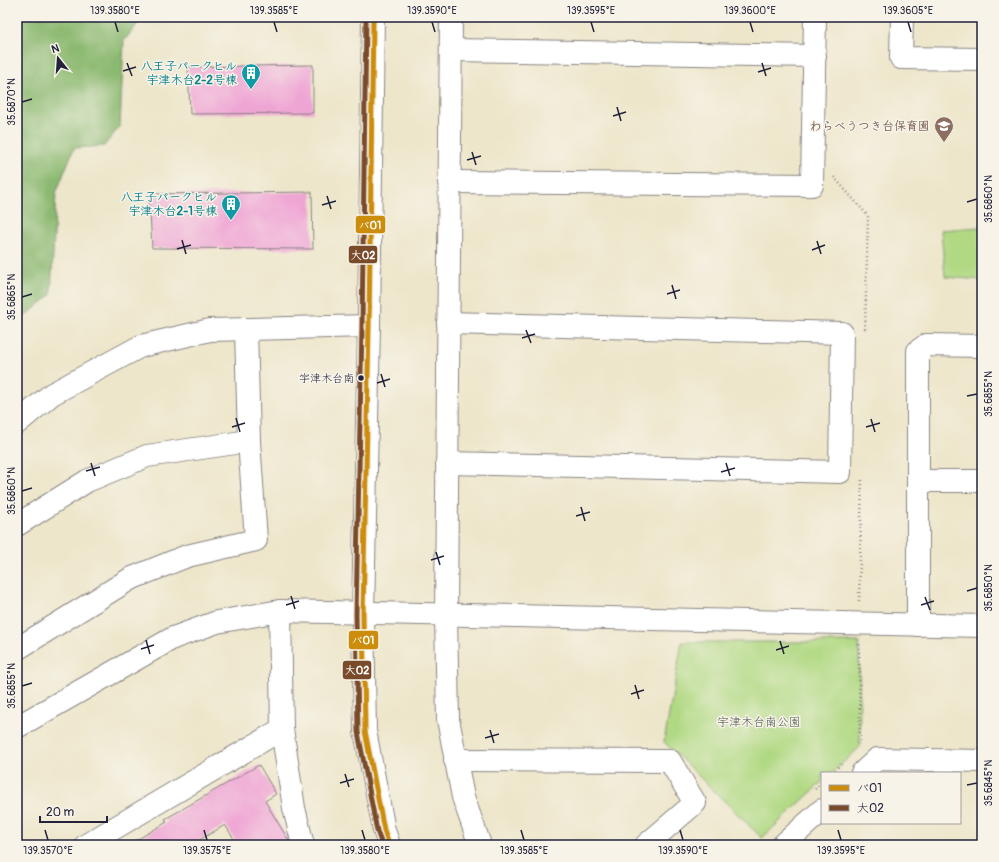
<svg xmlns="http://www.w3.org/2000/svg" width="999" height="862" viewBox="0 0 999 862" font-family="Pangolin,'Klee One',sans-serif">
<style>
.green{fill:#b1d983;stroke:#6a7e5f}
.forest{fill:#8cb971;stroke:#576e56}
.building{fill:#efa5d4}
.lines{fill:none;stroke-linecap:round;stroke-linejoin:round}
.minor-casing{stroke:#888482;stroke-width:24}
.tertiary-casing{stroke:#888482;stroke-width:24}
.path{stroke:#888482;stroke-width:2.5;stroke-dasharray:1 3;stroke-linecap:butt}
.minor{stroke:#fff;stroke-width:22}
.tertiary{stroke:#fff;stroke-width:22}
.bus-1-casing{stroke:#f7f3e8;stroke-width:8}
.bus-2-casing{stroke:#f7f3e8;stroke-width:8}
.bus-1{stroke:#cc8c0c;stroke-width:5}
.bus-2{stroke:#7a4b2a;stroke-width:5}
.ticks{fill:none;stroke:#22223b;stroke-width:1.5}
.bus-dot{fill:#22223b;stroke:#f7f3e8;stroke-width:1.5}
.labels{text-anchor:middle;stroke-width:3;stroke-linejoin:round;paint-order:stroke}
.bus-label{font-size:11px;fill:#22223b;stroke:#f7f3e8;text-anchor:end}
.culture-label{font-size:12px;font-weight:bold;fill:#0d838f;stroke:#f7f3e8;text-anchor:end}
.education-label{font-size:12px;font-weight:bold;fill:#785e54;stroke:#f7f3e8;text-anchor:end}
.park-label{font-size:12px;fill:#4d5951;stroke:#f7f3e8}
.line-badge{stroke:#f7f3e8;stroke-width:1.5}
.badge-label{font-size:11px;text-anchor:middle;font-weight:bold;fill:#fff}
.neatline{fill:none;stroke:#22223b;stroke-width:1.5}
.ticks-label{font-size:10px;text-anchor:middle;fill:#22223b}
</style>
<rect width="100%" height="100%" fill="#f7f3e8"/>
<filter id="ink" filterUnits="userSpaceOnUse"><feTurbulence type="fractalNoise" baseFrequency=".025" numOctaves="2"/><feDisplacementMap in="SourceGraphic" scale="8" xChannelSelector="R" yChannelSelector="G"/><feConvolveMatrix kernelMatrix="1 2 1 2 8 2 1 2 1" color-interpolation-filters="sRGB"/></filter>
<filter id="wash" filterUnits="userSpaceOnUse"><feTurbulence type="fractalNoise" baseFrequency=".012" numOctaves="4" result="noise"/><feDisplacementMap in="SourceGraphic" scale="16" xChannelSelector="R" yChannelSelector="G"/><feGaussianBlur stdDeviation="0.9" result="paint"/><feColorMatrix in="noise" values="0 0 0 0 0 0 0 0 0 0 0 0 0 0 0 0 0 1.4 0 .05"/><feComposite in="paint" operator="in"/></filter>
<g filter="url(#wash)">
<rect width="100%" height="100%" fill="#ede6ca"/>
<!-- green -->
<g class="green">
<polygon points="980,227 982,280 945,277 941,230"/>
<polygon points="682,642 859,642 860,747 832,773 822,773 822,782 762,838 664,742"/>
</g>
<!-- forest -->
<polygon class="forest" points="17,17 143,17 124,41 120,126 104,146 74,148 56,193 51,295 17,323"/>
<g id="blocks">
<!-- building -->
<g class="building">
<polygon points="313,65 313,113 190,114 188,67"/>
<polygon points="312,192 313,249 152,248 149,194"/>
<polygon points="259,765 276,794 265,801 289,841 290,845 238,845 225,825 191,845 128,845 167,822 165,819"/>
</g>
</g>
</g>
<g filter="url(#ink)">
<use href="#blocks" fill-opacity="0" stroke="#888482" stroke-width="1"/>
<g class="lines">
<defs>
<g id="minor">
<polyline points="451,17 446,615 448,719 463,797 480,845"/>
<polyline points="902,17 901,58 982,59"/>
<polyline points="451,50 815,56"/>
<polyline points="449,182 812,185 815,17"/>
<polyline points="17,423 52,394 141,346 210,330 369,326"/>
<polyline points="447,463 840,472 842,333 448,323"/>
<polyline points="918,481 982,481"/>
<polyline points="17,525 87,481 147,456 249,441"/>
<polyline points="280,611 282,729 294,808 303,845"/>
<polyline points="918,625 918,351 926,345 982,346"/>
<polyline points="17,649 130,579 187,556 256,540 249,441 246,329"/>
<polyline points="17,727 173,638 217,622 280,611 982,626"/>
<polyline points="455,760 670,761 695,803 646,845"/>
<polyline points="862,773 877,759 982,761"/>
<polyline points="86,845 282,729"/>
<polyline points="783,845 822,810"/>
</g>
<polyline id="tertiary" points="373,17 369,326 363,614 365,731 384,830 389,845"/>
</defs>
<!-- minor casing -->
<use href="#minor" class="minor-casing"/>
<!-- tertiary casing -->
<use href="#tertiary" class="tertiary-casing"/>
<!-- path -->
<g class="path">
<polyline points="834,177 868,216 865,331"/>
<polyline points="859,601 862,478"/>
<polyline points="859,644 860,743"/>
<polyline points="832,773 841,764"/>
<polyline points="815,789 822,782"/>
<polyline points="755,845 760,840"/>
</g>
<!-- minor -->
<use href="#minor" class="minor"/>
<!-- tertiary -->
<use href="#tertiary" class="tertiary"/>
<defs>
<polyline id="bus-1" points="373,17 369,326 363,614 365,731 384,830 389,845"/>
<polyline id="bus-2" points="366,17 362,326 356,614 358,732 377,831 382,845"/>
</defs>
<!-- bus-1 casing -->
<use href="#bus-1" class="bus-1-casing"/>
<!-- bus-2 casing -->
<use href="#bus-2" class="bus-2-casing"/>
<!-- bus-1 -->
<use href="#bus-1" class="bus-1"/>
<!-- bus-2 -->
<use href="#bus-2" class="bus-2"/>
</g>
</g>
<!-- ticks -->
<path class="ticks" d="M115 22 118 32M274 22 277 32M432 22 435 32M591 22 594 32M750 22 753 32M908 22 911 32M127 63 132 76M762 63 766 76M123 71 136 67M758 72 771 68M22 102 32 99M617 107 621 121M613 116 626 112M472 152 476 165M467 160 481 156M327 196 331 209M967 202 977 199M322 205 336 201M182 240 186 254M817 241 821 254M177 249 191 245M812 250 825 245M672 285 676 299M667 294 680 290M22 297 32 294M526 330 531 343M522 338 535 334M381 374 385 387M377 383 390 379M967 396 977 394M236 418 240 432M871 419 875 432M232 427 245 423M866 427 880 423M91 463 95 476M726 463 730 476M86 471 100 467M721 472 735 468M22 491 32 488M581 507 585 521M576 516 590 512M436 552 440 565M431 560 444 556M967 591 977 588M291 596 295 609M925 597 930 610M286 605 299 601M921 605 934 601M146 640 150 654M780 641 784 654M141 649 154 645M776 650 789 646M635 685 639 699M22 686 32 683M631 694 644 690M490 730 494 743M485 738 499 734M345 774 349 787M340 783 354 779M967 785 977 783M45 830 48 840M204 830 207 840M362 830 365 840M521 830 524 840M680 830 683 840M838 830 841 840"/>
<!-- icons -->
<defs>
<symbol id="building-pin" viewBox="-11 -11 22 30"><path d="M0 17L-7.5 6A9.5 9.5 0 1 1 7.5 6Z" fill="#0f9aa8" stroke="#f7f3e8"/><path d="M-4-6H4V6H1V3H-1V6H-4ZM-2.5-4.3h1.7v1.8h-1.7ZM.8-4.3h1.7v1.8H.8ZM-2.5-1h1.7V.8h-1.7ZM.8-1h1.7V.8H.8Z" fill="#fff"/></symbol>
<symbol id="school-pin" viewBox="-11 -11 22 30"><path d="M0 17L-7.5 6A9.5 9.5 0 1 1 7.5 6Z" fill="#8d6e63" stroke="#f7f3e8"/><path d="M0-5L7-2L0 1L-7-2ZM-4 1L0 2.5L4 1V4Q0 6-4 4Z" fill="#fff"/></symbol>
</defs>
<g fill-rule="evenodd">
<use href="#building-pin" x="240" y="62" width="22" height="30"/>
<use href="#school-pin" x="933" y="115" width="22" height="30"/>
<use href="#building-pin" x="220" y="193" width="22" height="30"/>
</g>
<!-- markers -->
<circle class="bus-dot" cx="361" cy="378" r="3.5"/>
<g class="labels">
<!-- bus labels -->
<g class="bus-label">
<text x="354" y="382">宇津木台南</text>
</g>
<!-- culture labels -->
<g class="culture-label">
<text x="237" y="70">八王子パークヒル<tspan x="237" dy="14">宇津木台2-2号棟</tspan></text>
<text x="217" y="201">八王子パークヒル<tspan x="217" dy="14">宇津木台2-1号棟</tspan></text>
</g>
<!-- education labels -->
<g class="education-label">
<text x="930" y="130">わらべうつき台保育園</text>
</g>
<!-- park labels -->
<g class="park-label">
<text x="759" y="726">宇津木台南公園</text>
</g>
</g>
<g class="line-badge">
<rect x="355" y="215" width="31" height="19" rx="4" fill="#cc8c0c"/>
<rect x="348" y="245" width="30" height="19" rx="4" fill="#7a4b2a"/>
<rect x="348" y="630" width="31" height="20" rx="4" fill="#cc8c0c"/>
<rect x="342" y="660" width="30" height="20" rx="4" fill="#7a4b2a"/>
</g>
<g class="badge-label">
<text x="370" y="229">バ01</text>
<text x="363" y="259">大02</text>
<text x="363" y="644">バ01</text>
<text x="357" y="674">大02</text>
</g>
<!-- margin -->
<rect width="999" height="862" fill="none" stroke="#f7f3e8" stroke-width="44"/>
<!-- legend -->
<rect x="821" y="772" width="140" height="52" fill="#f7f3e8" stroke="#a29fa3"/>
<rect x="829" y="785" width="20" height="6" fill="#cc8c0c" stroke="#a29fa3"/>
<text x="857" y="792" font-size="12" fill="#22223b">バ01</text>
<rect x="829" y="805" width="20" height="6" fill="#7a4b2a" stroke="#a29fa3"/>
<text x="857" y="812" font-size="12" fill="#22223b">大02</text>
<!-- north arrow -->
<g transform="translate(58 58) rotate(343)" stroke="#f7f3e8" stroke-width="3" paint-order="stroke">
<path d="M0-3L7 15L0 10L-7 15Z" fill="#22223b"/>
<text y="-6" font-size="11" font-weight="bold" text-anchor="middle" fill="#22223b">N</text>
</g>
<!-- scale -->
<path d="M40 816v6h67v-6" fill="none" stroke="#22223b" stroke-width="2"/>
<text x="46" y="816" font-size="12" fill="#22223b" stroke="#f7f3e8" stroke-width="3" paint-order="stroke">20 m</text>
<rect x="22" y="22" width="955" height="818" class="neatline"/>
<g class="ticks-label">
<text x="115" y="14">139.3580°E</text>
<text x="274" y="14">139.3585°E</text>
<text x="432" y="14">139.3590°E</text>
<text x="591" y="14">139.3595°E</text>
<text x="750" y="14">139.3600°E</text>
<text x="908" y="14">139.3605°E</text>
<text transform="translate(11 102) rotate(-90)" y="4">35.6870°N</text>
<text transform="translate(988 199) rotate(-90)" y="4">35.6860°N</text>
<text transform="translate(11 297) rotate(-90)" y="4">35.6865°N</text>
<text transform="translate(988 394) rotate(-90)" y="4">35.6855°N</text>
<text transform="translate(11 491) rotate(-90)" y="4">35.6860°N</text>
<text transform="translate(988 588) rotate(-90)" y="4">35.6850°N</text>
<text transform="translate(11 686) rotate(-90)" y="4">35.6855°N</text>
<text transform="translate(988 783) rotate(-90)" y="4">35.6845°N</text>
<text x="48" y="854">139.3570°E</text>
<text x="207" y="854">139.3575°E</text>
<text x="365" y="854">139.3580°E</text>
<text x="524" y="854">139.3585°E</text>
<text x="683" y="854">139.3590°E</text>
<text x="841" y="854">139.3595°E</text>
</g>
</svg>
